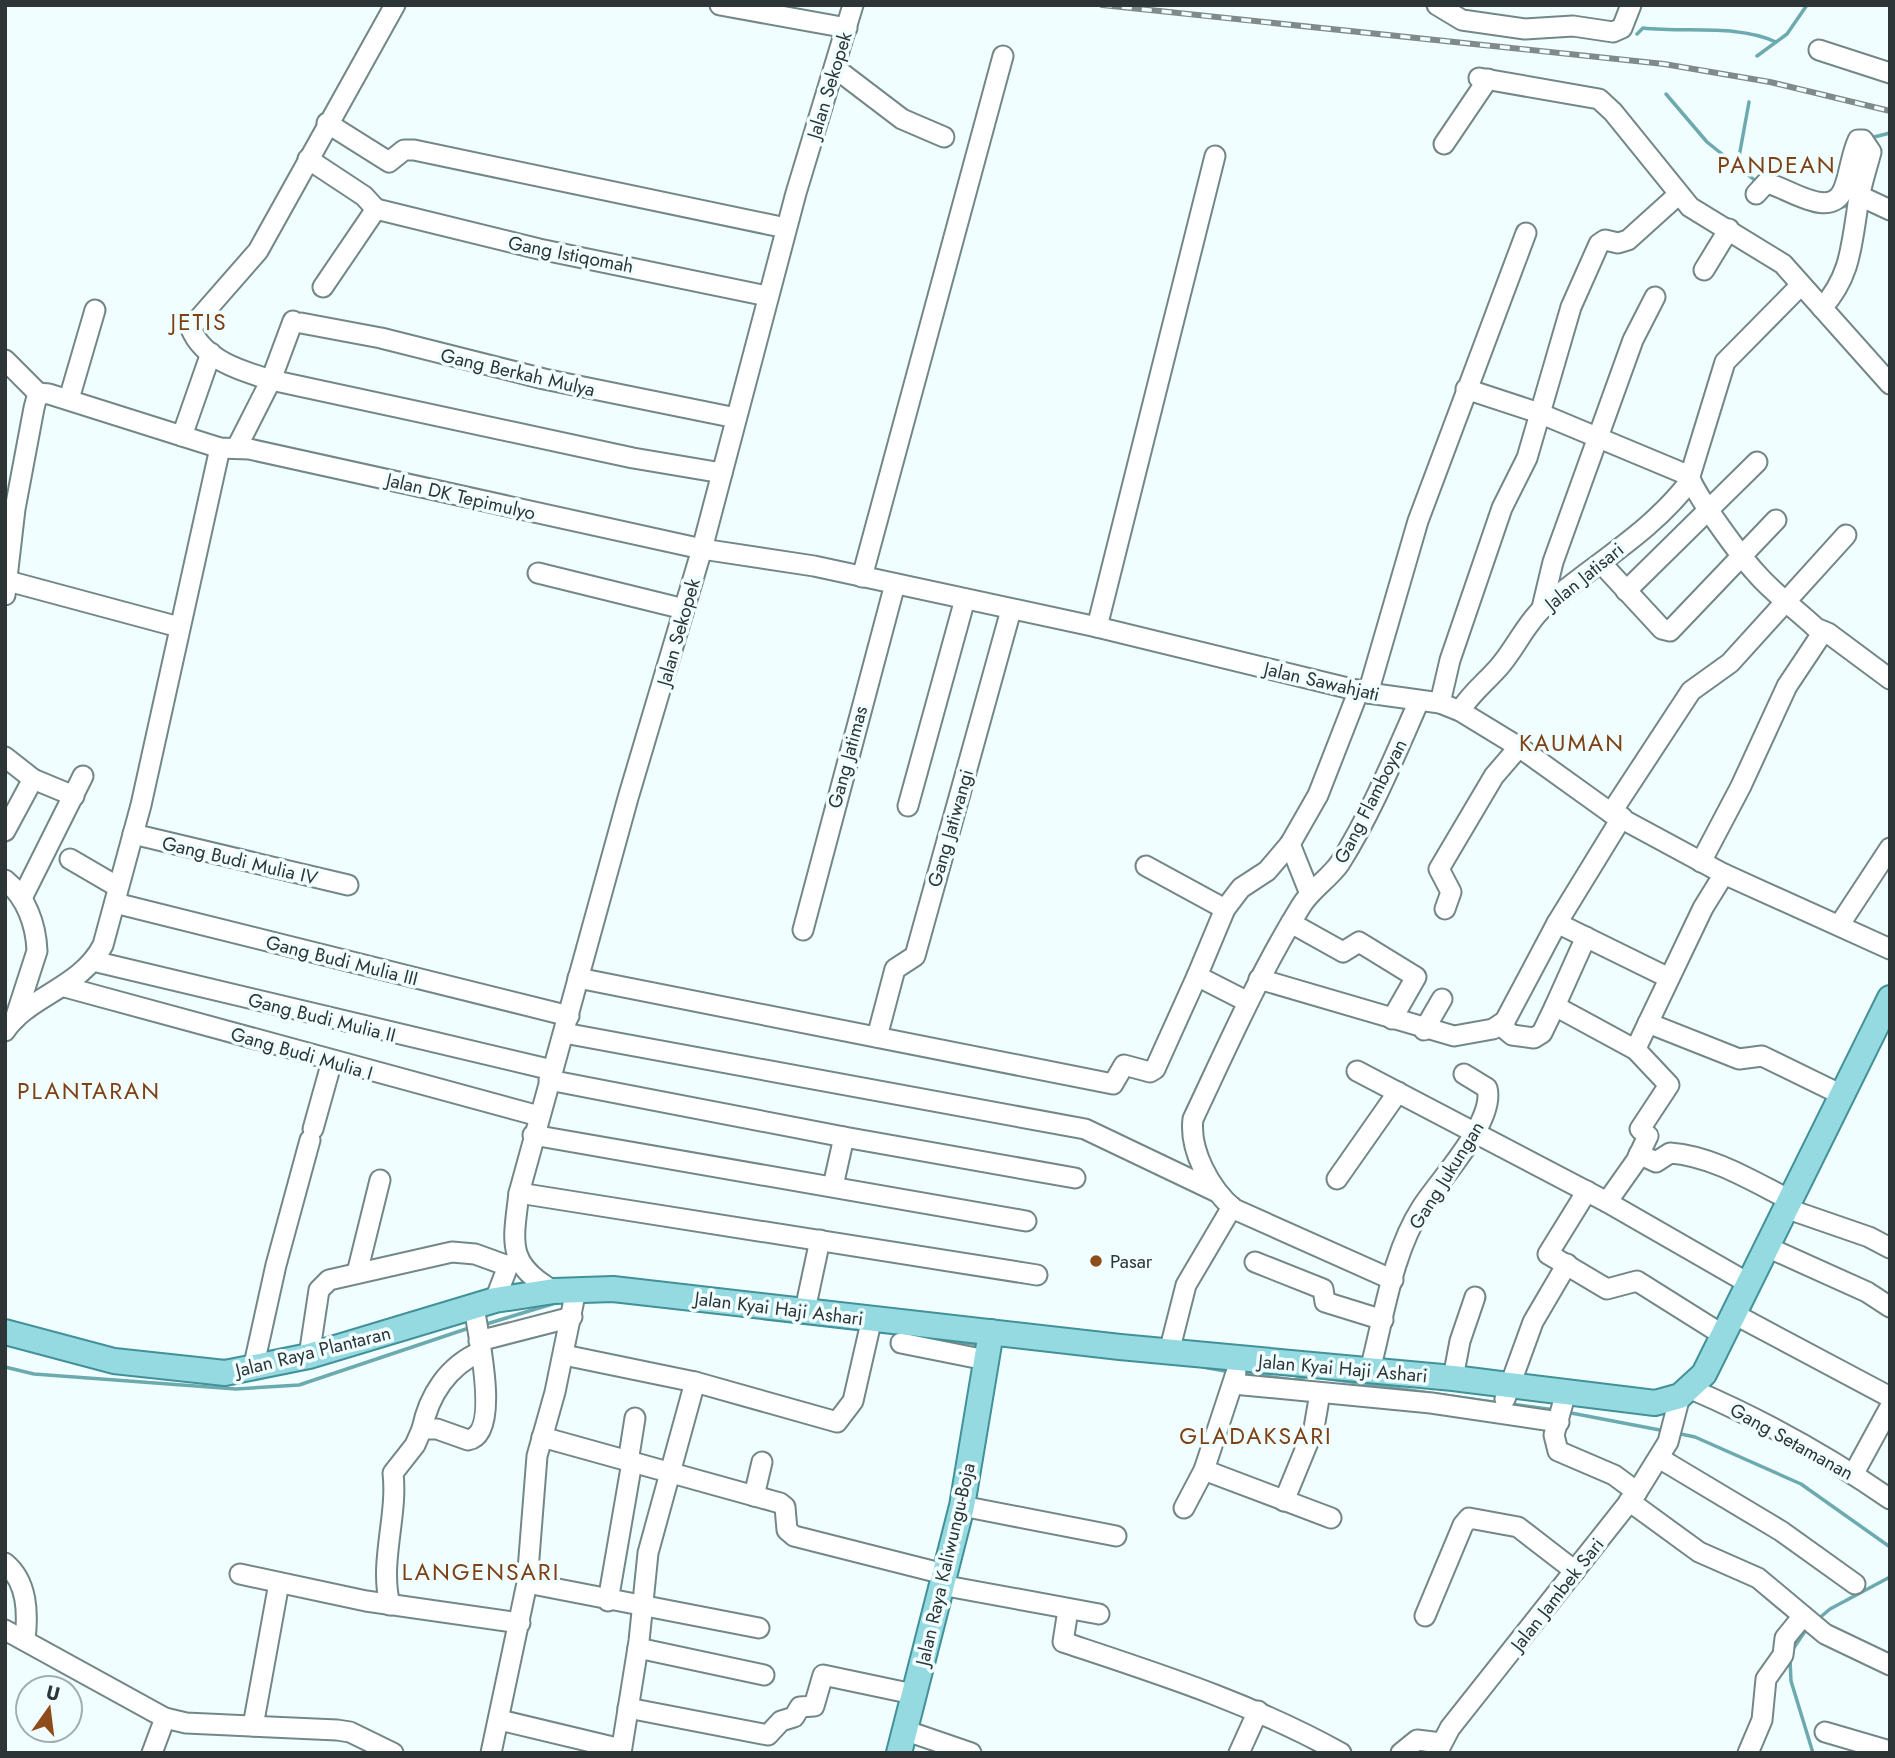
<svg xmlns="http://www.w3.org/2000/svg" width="1895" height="1758" viewBox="0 0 1895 1758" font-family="Jost,sans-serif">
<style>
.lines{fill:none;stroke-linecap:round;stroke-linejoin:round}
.stream{stroke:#6daaaf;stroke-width:3.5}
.minor-casing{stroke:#738788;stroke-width:23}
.major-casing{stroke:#429198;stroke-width:28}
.minor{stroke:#fff;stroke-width:19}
.major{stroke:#95dae0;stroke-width:24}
.rail-casing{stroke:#808a8b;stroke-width:6}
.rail{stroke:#f1feff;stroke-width:3.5;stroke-dasharray:10;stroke-linecap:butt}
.poi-dot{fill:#8e4c1b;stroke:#f1feff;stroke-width:2.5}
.labels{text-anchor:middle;stroke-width:7;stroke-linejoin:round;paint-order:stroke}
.street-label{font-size:19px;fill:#2d3536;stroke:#f1feff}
.poi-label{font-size:19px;fill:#2d3536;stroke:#f1feff;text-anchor:start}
.quarter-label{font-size:23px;letter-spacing:2px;fill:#7e4115;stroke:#f1feff}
</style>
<rect width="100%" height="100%" fill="#f1feff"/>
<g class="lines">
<!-- stream -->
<g class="stream">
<path d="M1637 34 1643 28C1687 33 1736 24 1776 42"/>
<polyline points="1757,56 1787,34 1807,5"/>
<polyline points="1666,94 1707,142 1757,182"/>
<polyline points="1870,138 1890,133"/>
<polyline points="1737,168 1749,102"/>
<polyline points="1831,211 1845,206 1850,198"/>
<polyline points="483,1325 559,1302"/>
<polyline points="911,1335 980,1345"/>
<polyline points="5,1367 34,1374 236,1389 299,1385 472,1327"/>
<polyline points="1203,1367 1230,1372"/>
<polyline points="1241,1373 1294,1380 1309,1376"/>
<polyline points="1323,1378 1500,1403"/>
<polyline points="1511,1404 1555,1410"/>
<polyline points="1566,1412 1665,1431"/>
<polyline points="1676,1433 1695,1437 1801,1484 1890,1547"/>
<polyline points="1817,1620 1830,1609 1890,1577"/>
<polyline points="1793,1649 1808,1627"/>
<polyline points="1790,1660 1791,1681 1813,1753"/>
</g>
<defs>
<g id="minor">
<path d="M395 5 258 251 195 323 191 329C204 360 241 371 271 380L633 458 722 473"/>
<polyline points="720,5 847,28"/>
<polyline points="1437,5 1462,20 1525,29 1573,26 1613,32 1622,28 1631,5"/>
<polyline points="1819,50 1890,73"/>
<polyline points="835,68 902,119 944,137"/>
<polyline points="1479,78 1599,99 1613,112 1690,207 1783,264 1890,384"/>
<polyline points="327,123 389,162 404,150 414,150 786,228"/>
<polyline points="1444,144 1488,79"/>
<polyline points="308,159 364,196 376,209"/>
<path d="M1756 194 1766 183C1788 187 1831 222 1844 188 1850 172 1851 155 1858 140H1863L1871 152C1866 171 1859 191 1857 211 1851 250 1849 278 1822 308"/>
<polyline points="1860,196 1890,210"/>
<polyline points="376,209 539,249 767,296"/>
<polyline points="1704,270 1729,229"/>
<polyline points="323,287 376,209"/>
<polyline points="301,323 381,338 544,379 736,418"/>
<polyline points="5,360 38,393"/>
<path d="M1466 389 1539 413 1690 476C1691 490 1743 559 1756 573 1773 593 1797 610 1816 628L1828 633 1890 679"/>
<polyline points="69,399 95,310"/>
<polyline points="182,436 211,353"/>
<polyline points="237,447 271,380 293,321"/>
<polyline points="1690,476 1725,362 1800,286"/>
<polyline points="1602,564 1662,629 1670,631 1776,520"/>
<polyline points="538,573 684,609"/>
<polyline points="862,577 1003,56"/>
<polyline points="8,581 179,627"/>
<polyline points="1626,591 1757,462"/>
<polyline points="5,595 15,509 34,408 38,393 49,394 220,448 249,449 702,549 814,566 1097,627 1368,693 1440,703 1460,711 1519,747 1611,813 1724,874 1890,949"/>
<polyline points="1542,608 1553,562 1633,340 1655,297"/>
<polyline points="1097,627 1215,156"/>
<polyline points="1368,693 1418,521 1526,233"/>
<polyline points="1440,703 1450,660 1502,508 1527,458 1571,307 1599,244 1605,240 1618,243 1628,240 1679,194"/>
<path d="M1460 711C1471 693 1485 683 1499 667 1515 649 1526 623 1544 607 1592 565 1651 533 1690 481"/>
<polyline points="5,757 33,779 74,796"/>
<polyline points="908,806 965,599"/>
<polyline points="1611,813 1691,691 1730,663 1846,535"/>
<polyline points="5,831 33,779"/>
<polyline points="133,834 348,885"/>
<polyline points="1290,844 1310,894"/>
<polyline points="70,859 118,887"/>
<polyline points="1701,862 1741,786 1787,686 1823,632"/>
<polyline points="1146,866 1225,909"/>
<path d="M5 880C26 897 36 924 37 951L15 1019"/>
<polyline points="22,898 83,776"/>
<polyline points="115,903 569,1016"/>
<polyline points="1445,909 1451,892 1439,869 1494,776 1519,747"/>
<polyline points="1291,923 1343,952 1359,942 1416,977 1392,1019"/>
<polyline points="1557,923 1669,978"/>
<polyline points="1840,924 1890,848"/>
<polyline points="803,930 895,584"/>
<polyline points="1586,937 1555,1006 1636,1050"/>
<polyline points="93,961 552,1070"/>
<polyline points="578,978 1113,1084 1124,1065 1150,1072 1155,1069 1197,976"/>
<polyline points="1259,979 1454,1036 1493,1029 1505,1021 1557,923 1622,817"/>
<polyline points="65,987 539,1116"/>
<polyline points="1248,1002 1197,976 1225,909 1241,888 1267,871 1290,844 1318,795 1359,690"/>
<polyline points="1648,1023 1739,1059 1762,1056 1842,1095"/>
<polyline points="1500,1025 1512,1035 1534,1038 1542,1033 1555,1006"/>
<polyline points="1424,1030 1442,999"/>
<path d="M5 1031C28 996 81 988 103 945L141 805 220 448"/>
<polyline points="564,1033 1085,1129 1215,1191"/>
<polyline points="877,1037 895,969 915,956 1011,610"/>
<polyline points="1357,1071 1607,1202 1748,1283"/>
<polyline points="549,1080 844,1137"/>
<polyline points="313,1129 332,1061"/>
<polyline points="533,1135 1026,1221"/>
<path d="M1639 1154 1656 1162 1670 1153C1713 1156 1754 1182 1792 1201"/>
<polyline points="1337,1179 1398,1092"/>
<polyline points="833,1186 844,1137 1075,1178"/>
<polyline points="1587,1191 1548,1254 1607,1289 1637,1281 1723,1335"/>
<polyline points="519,1193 1037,1275"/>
<polyline points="1607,1202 1636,1161 1648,1136 1640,1129 1669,1085 1636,1050 1639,1042 1703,908 1724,874"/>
<polyline points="1788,1209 1869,1237 1890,1248"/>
<polyline points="1767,1247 1867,1292 1890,1307"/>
<polyline points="1255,1262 1323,1289 1325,1302 1383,1320"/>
<polyline points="357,1273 380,1180"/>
<path d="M1393 1280 1234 1209C1210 1189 1189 1150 1193 1119 1227 1047 1259 974 1301 906 1311 889 1329 879 1340 863 1372 812 1395 755 1419 701"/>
<path d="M554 1291C506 1264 513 1243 519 1193L628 798 702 549 796 193 853 5"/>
<polyline points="495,1300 508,1266 518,1260"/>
<polyline points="805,1310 820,1240"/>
<polyline points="1734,1314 1890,1397"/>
<polyline points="479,1341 572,1317"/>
<polyline points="901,1343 986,1360"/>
<polyline points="1169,1352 1186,1285 1232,1207"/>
<polyline points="564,1355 695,1382 837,1422 853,1401 872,1318"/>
<polyline points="309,1356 319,1290 329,1280 452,1252 475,1254 508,1266"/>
<polyline points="253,1369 276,1265 310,1140"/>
<path d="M1370 1370C1384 1317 1392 1253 1422 1207 1439 1180 1496 1121 1487 1088L1464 1074"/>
<polyline points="1453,1378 1460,1341 1475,1297"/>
<polyline points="1233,1384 1431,1403 1559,1422"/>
<path d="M1691 1389C1761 1419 1828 1456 1890 1499"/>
<polyline points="1566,1392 1554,1435 1558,1451 1614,1475 1637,1492"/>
<polyline points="1505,1399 1533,1322 1567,1264"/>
<path d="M422 1429C429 1395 448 1366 480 1352"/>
<polyline points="542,1437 780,1503 785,1507 787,1530 794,1536 944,1574"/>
<polyline points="1659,1458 1781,1531 1855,1584"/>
<polyline points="628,1462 635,1418"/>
<polyline points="1204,1470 1331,1518"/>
<polyline points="1854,1473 1890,1407"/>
<polyline points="754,1496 762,1462"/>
<polyline points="1284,1501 1314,1428 1320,1393"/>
<polyline points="1629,1501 1699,1552 1758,1578 1825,1634 1890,1665"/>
<polyline points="962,1506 1116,1536"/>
<polyline points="1184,1508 1204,1470 1236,1373"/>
<path d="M5 1563C28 1582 28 1614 25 1640"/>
<polyline points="240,1574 366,1601 520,1623"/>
<polyline points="527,1583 759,1628"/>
<polyline points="941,1585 1099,1614"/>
<polyline points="608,1601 632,1462"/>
<path d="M390 1605C379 1562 398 1516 393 1473L415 1445 422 1429H437L468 1440C502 1434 477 1331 474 1306"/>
<path d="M1068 1610 1063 1642C1159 1674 1251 1703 1341 1753"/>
<polyline points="1425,1616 1463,1525 1469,1518 1518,1527 1575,1571"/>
<polyline points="5,1630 165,1718 186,1723 337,1730 350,1732 393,1753"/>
<polyline points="638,1648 764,1675"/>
<polyline points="628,1708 768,1735 781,1721 794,1717 800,1707 814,1706 823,1675 913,1694"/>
<polyline points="500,1720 621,1749"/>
<polyline points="253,1726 279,1583"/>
<polyline points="904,1730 971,1753"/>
<polyline points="1825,1732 1890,1751"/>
<polyline points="152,1753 165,1718"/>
<polyline points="491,1753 527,1583 537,1456 555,1392 576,1290"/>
<polyline points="621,1753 639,1641 648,1553 695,1382"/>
<polyline points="1239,1753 1258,1711"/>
<polyline points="1401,1753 1417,1740 1441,1743"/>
<polyline points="1437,1753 1450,1728 1637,1492 1668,1442 1680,1396"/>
<polyline points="1748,1753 1762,1720 1766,1679 1783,1655 1785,1638 1803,1616"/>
</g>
<g id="major">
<polyline points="5,1332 114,1361 225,1373 309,1356 495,1300 554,1291 613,1289 1120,1347 1453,1378 1655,1403 1680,1396 1704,1374 1890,998"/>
<polyline points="899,1753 962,1506 991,1332"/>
</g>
</defs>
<!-- minor casing -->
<use href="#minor" class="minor-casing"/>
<!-- major casing -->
<use href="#major" class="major-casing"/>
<!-- minor -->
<use href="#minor" class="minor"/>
<!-- major -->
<use href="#major" class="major"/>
<defs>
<polyline id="rail" points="1102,5 1664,64 1770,82 1890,111"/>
</defs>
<!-- rail casing -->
<use href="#rail" class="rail-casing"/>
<!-- rail -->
<use href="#rail" class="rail"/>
</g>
<!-- markers -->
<circle class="poi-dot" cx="1096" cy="1261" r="7"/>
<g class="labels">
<!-- street labels -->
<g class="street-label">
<text transform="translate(829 85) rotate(-73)" y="7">Jalan Sekopek</text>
<text transform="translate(571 254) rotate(11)" y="7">Gang Istiqomah</text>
<text transform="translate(518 372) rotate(13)" y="7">Gang Berkah Mulya</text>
<text transform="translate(461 496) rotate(13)" y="7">Jalan DK Tepimulyo</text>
<text transform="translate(1584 576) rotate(-39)" y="7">Jalan Jatisari</text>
<text transform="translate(678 632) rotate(-74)" y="7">Jalan Sekopek</text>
<text transform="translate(1322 681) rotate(13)" y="7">Jalan Sawahjati</text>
<text transform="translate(847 757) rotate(-75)" y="7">Gang Jatimas</text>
<text transform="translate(1370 801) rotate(-63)" y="7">Gang Flamboyan</text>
<text transform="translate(950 828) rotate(-74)" y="7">Gang Jatiwangi</text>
<text transform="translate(240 860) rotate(13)" y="7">Gang Budi Mulia IV</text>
<text transform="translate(342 960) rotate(14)" y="7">Gang Budi Mulia III</text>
<text transform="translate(322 1017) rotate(14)" y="7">Gang Budi Mulia II</text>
<text transform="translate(302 1053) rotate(16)" y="7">Gang Budi Mulia I</text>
<text transform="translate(1446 1175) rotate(-58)" y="7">Gang Jukungan</text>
<text transform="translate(779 1308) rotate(7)" y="7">Jalan Kyai Haji Ashari</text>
<text transform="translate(313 1351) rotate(-14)" y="7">Jalan Raya Plantaran</text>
<text transform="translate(1343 1368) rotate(5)" y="7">Jalan Kyai Haji Ashari</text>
<text transform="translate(1792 1441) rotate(29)" y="7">Gang Setamanan</text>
<text transform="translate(945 1564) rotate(-77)" y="7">Jalan Raya Kaliwungu-Boja</text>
<text transform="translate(1557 1594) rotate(-52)" y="7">Jalan Jambek Sari</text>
</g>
<!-- poi labels -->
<g class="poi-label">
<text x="1110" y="1268">Pasar</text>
</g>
<!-- quarter labels -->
<g class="quarter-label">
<text x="1777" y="173">PANDEAN</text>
<text x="199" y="330">JETIS</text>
<text x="1572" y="751">KAUMAN</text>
<text x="89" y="1099">PLANTARAN</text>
<text x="1256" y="1444">GLADAKSARI</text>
<text x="481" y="1580">LANGENSARI</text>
</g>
</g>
<!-- border -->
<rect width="1895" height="1758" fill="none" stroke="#2d3536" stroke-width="14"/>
<!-- north arrow -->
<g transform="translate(49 1709) rotate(14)"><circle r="33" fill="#f1feff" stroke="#a3aeaf" stroke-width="2"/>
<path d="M0-5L12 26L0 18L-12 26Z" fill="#8e4c1b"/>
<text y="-10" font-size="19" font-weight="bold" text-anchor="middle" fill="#2d3536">U</text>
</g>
</svg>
